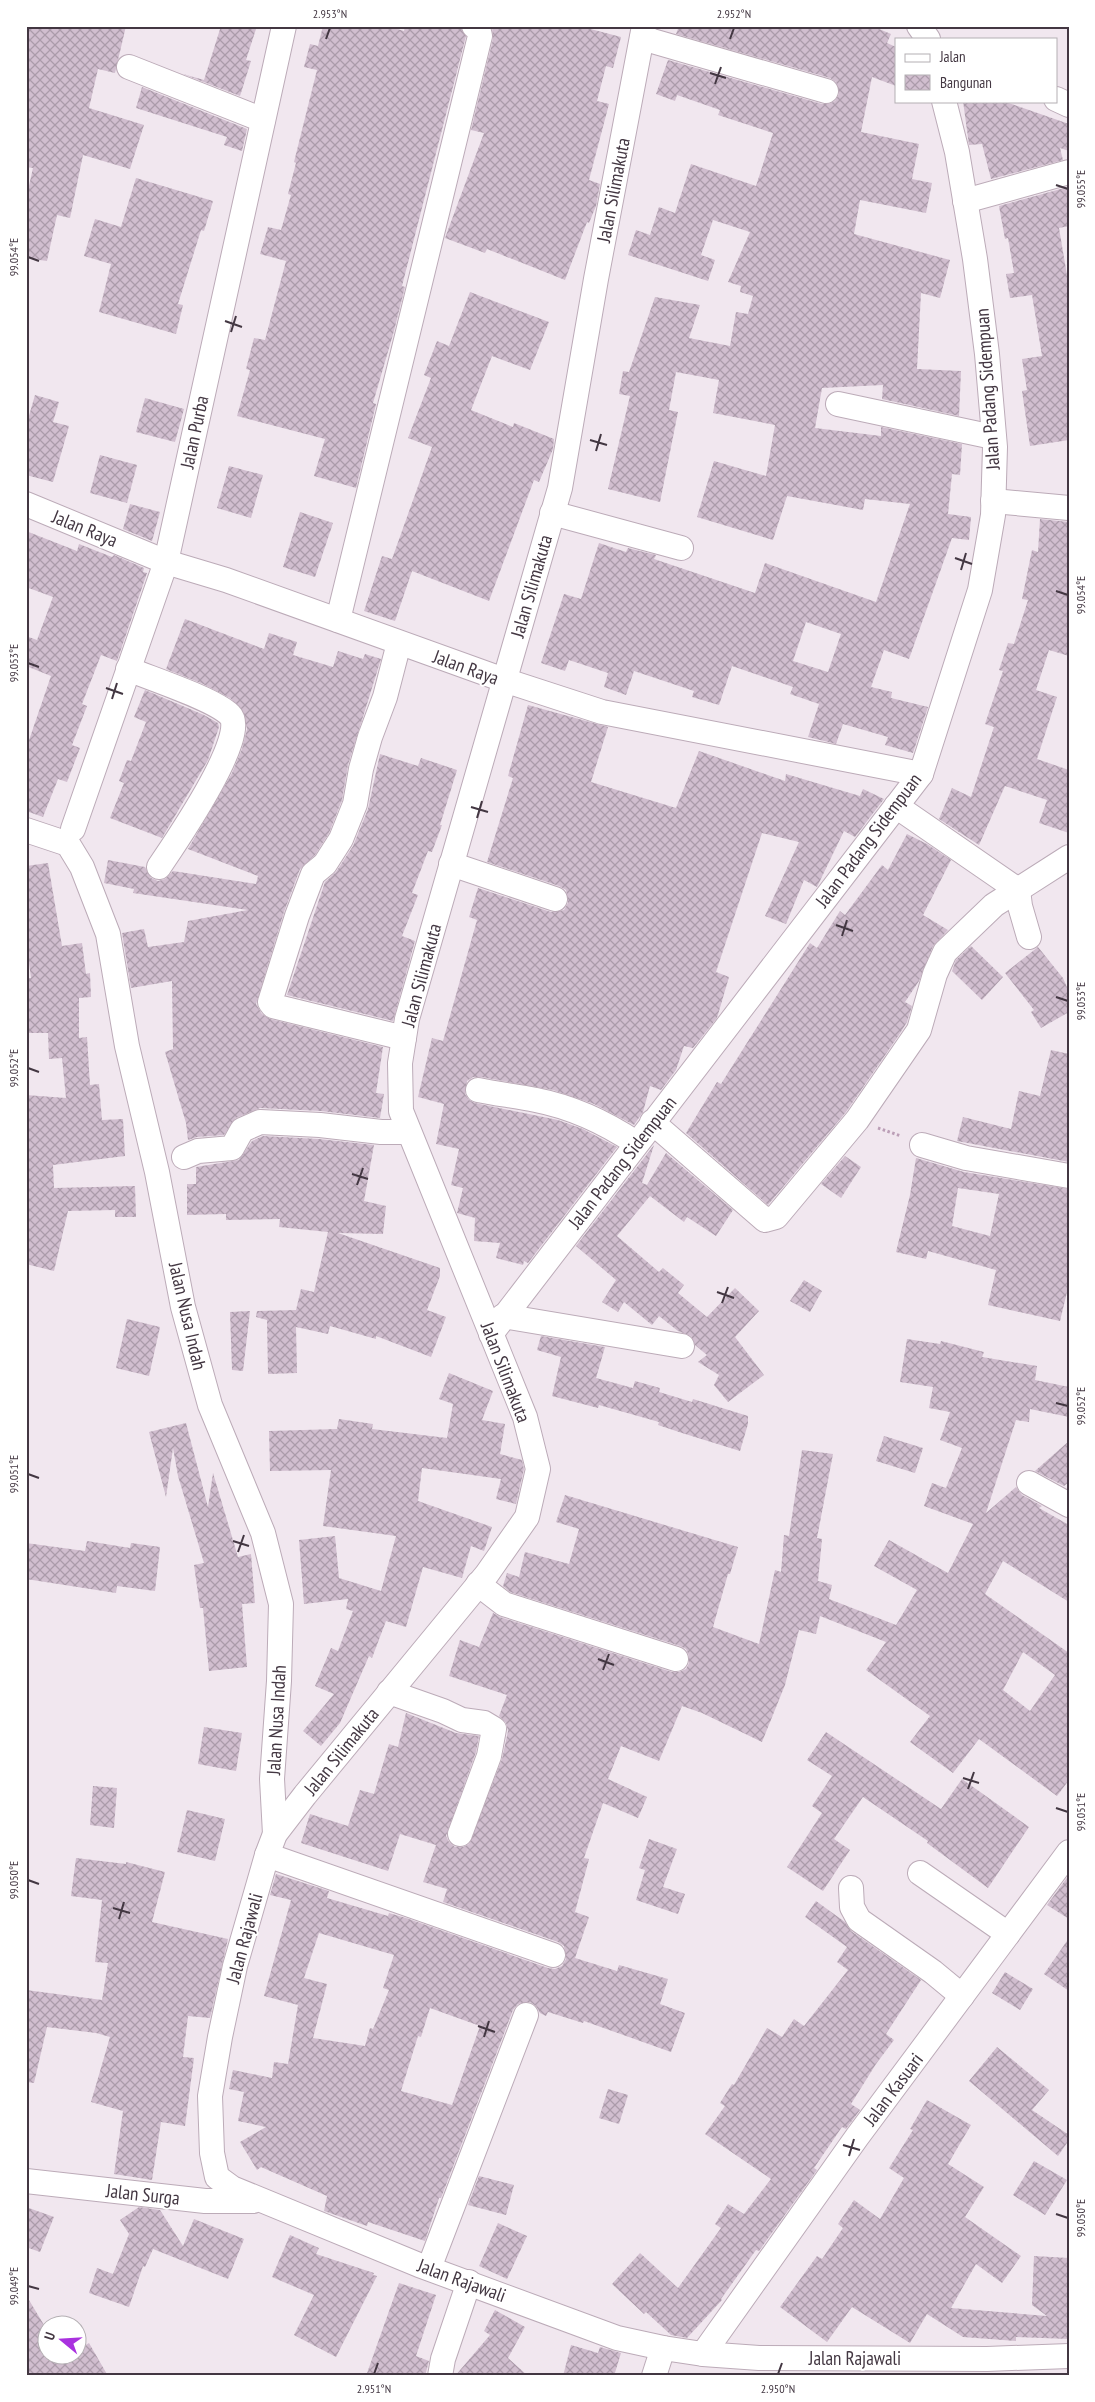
<svg xmlns="http://www.w3.org/2000/svg" width="1095" height="2402" viewBox="0 0 1095 2402" font-family="'PT Sans Narrow',sans-serif">
<style>
.building{fill:url(#building-cross-hatch);fill-rule:evenodd}
.lines{fill:none;stroke-linecap:round;stroke-linejoin:round}
.minor-casing{stroke:#bcabb8;stroke-width:26}
.path{stroke:#bb9eb6;stroke-width:3;stroke-dasharray:2.5 2.5;stroke-linecap:butt}
.minor{stroke:#fff;stroke-width:24}
.ticks{fill:none;stroke:#433742;stroke-width:2}
.labels{text-anchor:middle;stroke-width:4;stroke-linejoin:round;paint-order:stroke}
.street-label{font-size:19px;fill:#433742;stroke:#fff}
.neatline{fill:none;stroke:#433742;stroke-width:2}
.ticks-label{font-size:12px;text-anchor:middle;fill:#433742}
</style>
<defs>
<pattern id="building-cross-hatch" width="8" height="8" patternUnits="userSpaceOnUse" patternTransform="scale(1.25)"><rect width="8" height="8" fill="#d1becf"/><path d="M0 0l8 8M0 8l8-8" fill="none" stroke="#ab9baa"/></pattern>
</defs>
<rect width="100%" height="100%" fill="#f1e7ef"/>
<!-- building -->
<g class="building">
<polygon points="26,26 126,26 115,73 98,69 89,108 144,125 130,169 83,155 70,218 57,215 47,261 26,258 26,199 33,168 26,167"/>
<polygon points="221,26 257,26 246,60 251,61 240,96 183,74 204,80"/>
<polygon points="323,26 387,26 404,31 405,26 460,26 466,36 402,286 405,287 394,331 373,403 376,404 356,488 314,476 325,439 237,416 250,370 246,369 254,338 265,340 286,261 260,254 268,227 281,230 291,195 288,194 296,163 294,162 317,70 304,67 310,44 318,46"/>
<polygon points="492,26 579,26 621,37 613,68 606,66 597,101 609,104 589,180 600,184 596,206 589,223 587,222 565,280 487,249 485,253 445,238 484,133 471,130 493,39"/>
<path d="M679 26H872L891 34 887 43 896 47V86L872 77 861 132 919 144 912 179 932 183 926 213 860 200 854 234 950 260 940 298 921 293 917 369 961 371 959 416 882 399 883 385 822 388 815 428 881 436V427L962 444 960 475 952 474 948 514 971 517 969 540 952 538 909 659 884 650 871 687 892 692 891 698 928 707 913 753 885 745 888 737 843 724 836 744 808 737 819 704 790 694 793 687 732 666 719 705 692 697 694 691 634 671 626 695 604 687 608 673 569 660 565 671 541 663 564 594 581 599 599 543 626 552 628 548 656 555 654 559 755 593 765 563 876 602 910 504 865 499 863 510 787 496 773 540 697 517 714 461 766 476 775 425 713 413 719 380 676 372 669 410 678 412 660 502 608 489 630 396 619 394 623 371 629 372 655 297 700 305 689 338 730 346 736 312 748 314 753 296 740 292 741 286 728 282 750 232 713 220 701 255 715 260 708 281 628 255 636 230 650 235 659 207 675 213 691 164 756 186 773 133 718 115 720 110 677 95 675 101 656 94 668 60 822 104H829L835 101 839 94 836 82 830 78 676 34ZM806 622 841 634 828 672 793 661Z"/>
<polygon points="142,87 247,129 242,151 224,145 227,137 136,108"/>
<polygon points="963,101 1003,101 1069,124 1069,151 1060,148 1063,160 991,179 982,144 969,145"/>
<polygon points="136,178 213,201 204,231 201,230 178,304 183,305 176,334 99,312 111,264 84,256 95,219 121,227"/>
<polygon points="1068,187 1069,226 1059,228 1069,287 1069,440 1030,446 1022,391 1027,390 1022,359 1042,356 1032,295 1010,298 1006,274 1014,273 1008,238 1005,239 999,206"/>
<polygon points="470,292 549,322 530,370 492,356 471,410 513,427 514,423 554,439 553,449 539,482 534,480 489,601 412,571 395,621 364,611 382,556 392,559 432,447 408,438 431,378 424,375 437,341 449,346"/>
<polygon points="35,395 59,402 53,422 69,426 53,482 26,475 26,426"/>
<polygon points="145,398 184,409 175,442 136,432"/>
<polygon points="100,455 137,465 127,503 90,493"/>
<polygon points="229,466 263,475 251,518 217,508"/>
<polygon points="130,504 160,512 152,541 123,529"/>
<polygon points="300,512 333,523 315,577 283,567"/>
<polygon points="1040,519 1069,522 1069,656 1049,650 1036,690 1057,697 1037,759 1069,770 1069,833 1039,823 1047,800 1005,786 979,845 939,819 952,788 971,797 994,727 985,724 1003,671 999,670 1008,643 1014,644 1028,600 1022,599 1032,550 1038,552"/>
<polygon points="26,531 77,551 79,544 112,557 114,555 144,568 143,572 147,573 117,661 101,655 82,704 87,706 72,745 80,748 67,782 58,779 43,817 26,811 26,749 51,676 26,666 26,636 37,640 53,597 26,587"/>
<polygon points="185,619 264,649 269,633 297,642 293,655 333,667 338,651 363,659 365,654 381,659 348,765 342,800 329,833 315,855 300,869 284,912 256,1004 262,1014 270,1019 383,1047 376,1093 384,1094 380,1118 321,1111 260,1108 236,1118 224,1135 197,1137 188,1140 186,1123 165,1052 173,1049 172,981 131,988 122,933 144,929 148,947 184,942 188,921 248,910 133,893 134,889 104,883 108,860 145,867 151,878 158,881 165,879 173,871 256,884 258,876 188,849 232,773 242,749 247,729 243,711 230,698 203,684 166,669"/>
<polygon points="145,690 204,715 218,723 219,727 208,760 162,838 110,818 124,783 119,781 127,760 131,761 146,722 134,717"/>
<polygon points="528,705 608,727 591,782 676,808 699,751 785,781 786,774 860,796 863,789 884,799 855,837 844,831 817,887 804,880 786,924 765,916 799,842 762,833 716,972 729,977 717,1018 693,1048 684,1046 676,1070 661,1090 650,1086 643,1112 634,1125 594,1104 553,1090 481,1077 473,1077 467,1081 465,1094 469,1100 475,1103 558,1120 583,1129 617,1147 528,1263 524,1261 523,1265 496,1258 500,1243 474,1241 475,1218 457,1213 463,1188 451,1185 459,1149 436,1144 444,1104 418,1097 432,1038 443,1041 477,920 469,917 478,888 551,912 564,910 568,903 566,890 559,886 487,862 513,778 508,776"/>
<polygon points="380,754 418,766 421,758 457,770 440,825 442,825 432,852 428,851 412,893 418,895 402,936 415,941 393,1021 287,995 325,882 336,872 353,846 368,809"/>
<polygon points="907,834 927,844 951,860 923,915 948,930 933,946 919,981 905,1002 912,1006 907,1022 899,1035 846,1112 768,1205 686,1133 717,1082 721,1084 810,943 817,948 840,911 845,915 882,865 888,870"/>
<polygon points="48,863 62,946 82,943 86,974 90,973 91,997 79,998 79,1038 87,1037 90,1085 99,1084 102,1120 123,1119 125,1156 53,1165 54,1188 135,1186 136,1217 115,1217 115,1210 68,1211 54,1271 26,1264 26,1095 66,1098 62,1058 49,1059 48,1033 26,1033 26,978 31,978 26,942 26,866"/>
<polygon points="971,946 1003,977 982,1000 952,971 956,960"/>
<polygon points="1038,947 1063,978 1069,992 1069,1012 1041,1028 1031,1012 1034,1010 1005,973"/>
<polygon points="1051,1050 1069,1054 1069,1162 957,1141 963,1117 1011,1129 1019,1091 1040,1096"/>
<polygon points="263,1136 319,1139 374,1145 364,1201 386,1206 383,1234 338,1233 440,1268 440,1276 427,1310 446,1317 431,1357 376,1336 376,1339 330,1326 328,1334 296,1327 297,1373 268,1374 267,1320 256,1317 257,1311 296,1310 301,1289 314,1292 328,1232 279,1227 280,1219 226,1220 226,1214 187,1215 187,1184 196,1184 196,1167 239,1160 252,1141"/>
<polygon points="654,1145 642,1183 647,1185 666,1153 733,1210 716,1236 687,1217 684,1222 650,1196 617,1236 659,1272 663,1268 684,1285 678,1293 707,1317 735,1288 759,1311 735,1337 764,1375 728,1402 714,1385 719,1375 698,1362 707,1355 695,1345 691,1336 678,1331 659,1316 652,1325 624,1302 618,1312 602,1302 616,1280 576,1246"/>
<polygon points="845,1156 861,1167 841,1198 821,1184"/>
<path d="M916 1158 964 1172 1069 1189V1284L1060 1321 988 1305 996 1270 928 1251 926 1259 896 1252 910 1195ZM958 1188 999 1194 990 1236 952 1226Z"/>
<polygon points="804,1280 822,1291 810,1312 790,1301"/>
<polygon points="250,1311 243,1371 232,1370 230,1312"/>
<polygon points="127,1319 160,1327 149,1376 116,1368"/>
<polygon points="541,1336 605,1347 596,1378 633,1388 635,1381 660,1388 659,1392 692,1402 693,1399 748,1416 748,1424 740,1451 682,1433 658,1425 659,1422 599,1405 598,1408 552,1396 561,1357 537,1350"/>
<path d="M907 1339 940 1344 941 1341 984 1352 982 1357 1037 1366 1035 1380 1069 1387V1417L1030 1409 1029 1422 1016 1420 986 1513 1016 1487 1022 1495 1042 1506 1039 1508 1069 1525V1602L1003 1561 985 1594 1069 1653V1780L1057 1796 979 1739 953 1773 910 1742 930 1716 866 1670 886 1642 820 1616 816 1634 799 1630 785 1685 762 1742 702 1713 682 1706 659 1761 621 1746 608 1779 647 1797 638 1818 603 1803 584 1858 589 1859 575 1912 589 1917 575 1958 617 1971 619 1965 668 1979 660 2004 685 2013 671 2052 584 2021 583 2023 548 2012 546 2016 540 2013 536 2006 530 2002 518 2004 513 2010 441 2198H439L425 2241 368 2222 367 2226 324 2211 327 2196 261 2167 257 2170 240 2142 266 2127 238 2121 244 2092 229 2089 233 2070 272 2078 274 2062 288 2064 298 2005 264 1996 291 1900 270 1895 276 1874 329 1891 327 1898 388 1916 389 1913 406 1918 548 1968 555 1969 562 1966 566 1959 564 1946 558 1942 443 1902 447 1889 423 1882 436 1845 400 1834 388 1871 301 1843 310 1814 348 1826 360 1790 374 1794 389 1744 398 1747 406 1713 456 1733 479 1736 476 1752 446 1836 449 1842 455 1847H463L469 1844 502 1759 508 1731 506 1723 499 1716 507 1695 449 1676 460 1640 479 1647 493 1613 500 1617 672 1672H679L686 1669 689 1663V1656L686 1649 680 1646 510 1592 503 1586 507 1573 519 1577 525 1552 569 1564 579 1529 556 1522 565 1495 738 1547 730 1574H728L713 1627 759 1644 775 1570 781 1572 784 1535 789 1536 802 1450 833 1454 817 1538 822 1539 818 1581 832 1585 829 1599 896 1625 917 1590 874 1566 889 1540 948 1573 973 1524 924 1506 932 1483 946 1488 962 1448 940 1440 950 1412 929 1408 933 1387 900 1382ZM1023 1652 1055 1675 1030 1711 1003 1690ZM319 1933 394 1955 383 1988 389 1990 373 2029 370 2028 365 2046 313 2038 327 1984 304 1978ZM430 2008 480 2026 452 2105 401 2091 418 2036 421 2037Z"/>
<polygon points="449,1373 493,1391 482,1420 505,1424 500,1454 522,1460 524,1469 516,1504 496,1499 501,1479 422,1468 418,1501 492,1527 484,1551 471,1546 462,1578 423,1567 406,1627 386,1621 372,1658 369,1656 340,1723 321,1746 303,1731 334,1694 315,1686 331,1648 338,1651 353,1611 346,1609 348,1599 304,1604 299,1540 335,1536 339,1578 381,1591 396,1536 323,1526 331,1470 270,1471 269,1431 337,1429 339,1419 373,1424 372,1429 447,1438 453,1404 439,1399"/>
<polygon points="186,1423 208,1507 213,1473 238,1557 251,1554 255,1603 242,1604 247,1667 209,1671 203,1608 200,1608 194,1565 204,1563 178,1476 173,1448 166,1497 149,1432"/>
<polygon points="884,1436 923,1448 915,1473 876,1461"/>
<polygon points="1069,1441 1069,1482 1064,1486 1035,1471"/>
<polygon points="87,1541 130,1548 131,1543 160,1547 155,1591 117,1586 116,1593 26,1579 26,1543 85,1551"/>
<polygon points="204,1727 242,1733 236,1771 198,1764"/>
<polygon points="826,1732 941,1809 962,1779 1029,1827 988,1888 927,1843 928,1841 863,1797 834,1839 850,1850 823,1891 787,1867 822,1813 812,1806 832,1776 807,1760"/>
<polygon points="93,1786 117,1788 114,1828 90,1825"/>
<polygon points="187,1810 225,1819 215,1861 177,1852"/>
<polygon points="649,1839 677,1849 663,1887 685,1894 678,1914 636,1900 645,1870 639,1868"/>
<polygon points="76,1858 126,1864 126,1862 165,1872 152,1922 228,1939 210,2018 188,2016 183,2057 194,2058 185,2126 161,2122 152,2180 114,2174 123,2111 91,2102 110,2037 96,2033 47,2027 34,2083 26,2082 26,1990 102,2000 108,1963 95,1962 102,1900 71,1896"/>
<polygon points="1069,1875 1069,1919 1047,1905"/>
<polygon points="816,1901 845,1922 851,1931 921,1980 886,2034 894,2040 876,2064 851,2104 860,2110 846,2129 842,2127 814,2168 817,2170 759,2251 756,2250 721,2299 722,2300 687,2338 671,2335 646,2312 644,2314 612,2284 640,2253 678,2288 721,2228 715,2224 728,2204 744,2214 771,2179 705,2134 725,2106 720,2103 732,2084 734,2085 767,2028 782,2037 794,2019 804,2026 848,1970 837,1962 847,1947 805,1917"/>
<polygon points="1069,1938 1069,1991 1044,1974"/>
<polygon points="1005,1972 1033,1989 1020,2010 992,1993"/>
<polygon points="997,2047 1049,2090 1032,2110 1069,2135 1069,2140 1058,2156 969,2081"/>
<polygon points="608,2089 628,2095 619,2124 599,2118"/>
<polygon points="927,2100 971,2125 948,2164 984,2187 965,2217 1021,2256 1002,2283 976,2264 951,2308 1047,2316 1032,2305 1034,2256 1069,2258 1069,2339 1016,2337 1016,2341 963,2337 927,2314 910,2343 852,2307 827,2342 780,2307 817,2256 822,2259 843,2228 838,2224 854,2200 880,2219 904,2178 889,2168 913,2130 910,2129"/>
<polygon points="1034,2161 1067,2180 1045,2215 1013,2195"/>
<polygon points="479,2176 514,2185 506,2215 468,2205"/>
<polygon points="26,2207 54,2217 40,2252 26,2247"/>
<polygon points="139,2207 160,2210 183,2246 194,2219 244,2239 228,2279 153,2249 145,2267 143,2266 129,2307 89,2293 97,2268 113,2274 129,2234 120,2220"/>
<polygon points="498,2223 527,2236 507,2279 479,2266"/>
<polygon points="290,2235 319,2248 316,2254 374,2273 373,2275 377,2276 336,2357 294,2335 314,2295 272,2277"/>
<polygon points="399,2283 436,2295 416,2356 429,2361 425,2376 366,2376"/>
<polygon points="26,2295 44,2325 53,2319 56,2324 48,2324 48,2354 78,2354 78,2350 89,2343 108,2376 26,2376"/>
<polygon points="495,2310 525,2327 508,2358 528,2376 455,2376 490,2335 484,2331"/>
<polygon points="571,2345 598,2353 600,2347 621,2353 614,2376 563,2376"/>
</g>
<g class="lines">
<defs>
<g id="minor">
<polyline points="644,26 596,279 560,488 407,1019 400,1063 401,1111 525,1417 538,1469 527,1517 487,1574 305,1795 275,1834 267,1855 235,1966 220,2037 210,2096 212,2153 217,2177 232,2188 419,2265 617,2338 663,2348 703,2354 759,2358 987,2359 1069,2356"/>
<polyline points="919,26 928,39"/>
<polyline points="642,38 826,91"/>
<polyline points="129,67 263,120"/>
<polyline points="1056,99 1069,105"/>
<polyline points="965,201 1069,172"/>
<polyline points="838,404 993,437"/>
<polyline points="993,501 1069,508"/>
<polyline points="26,504 166,562 226,580 504,680 602,712 921,774"/>
<polyline points="552,513 681,548"/>
<polyline points="338,620 480,36 478,28 474,26"/>
<polyline points="399,643 385,697 370,737 361,769 355,804 341,839 325,864 313,874 297,916 270,1002 273,1006 404,1038"/>
<path d="M128 669C152 679 214 699 230 715 250 735 173 846 159 867"/>
<polyline points="896,806 1018,890 1020,906 1029,937"/>
<polyline points="73,829 166,562 284,26"/>
<polyline points="26,830 68,844 82,867 108,934 127,1046 157,1172 183,1307 210,1405 263,1533 281,1604 279,1681 272,1779 275,1834"/>
<polyline points="451,864 555,899"/>
<path d="M478 1090C497 1094 517 1096 536 1100 572 1107 606 1123 636 1143"/>
<polyline points="652,1122 765,1220 776,1217 857,1120 919,1030 935,974 945,952 994,905 1069,857"/>
<polyline points="922,1145 966,1158 1069,1176"/>
<polyline points="184,1157 198,1151 232,1148 242,1130 260,1122 320,1125 381,1132 409,1132"/>
<polyline points="503,1316 682,1346"/>
<polyline points="491,1334 921,774 980,590 993,515 995,447 987,354 975,259 957,152 944,101"/>
<polyline points="1029,1483 1069,1505"/>
<polyline points="478,1584 504,1604 676,1659"/>
<polyline points="389,1692 443,1711 462,1720 484,1723 494,1729 489,1756 460,1834"/>
<polyline points="267,1855 553,1955"/>
<polyline points="920,1873 1008,1934"/>
<polyline points="851,1888 852,1907 859,1920 933,1972 962,1996"/>
<polyline points="26,2181 205,2201 253,2201"/>
<polyline points="429,2268 526,2015"/>
<polyline points="703,2354 857,2137 1069,1852"/>
<polyline points="440,2376 443,2359 469,2282"/>
<polyline points="654,2376 663,2348"/>
</g>
</defs>
<!-- minor casing -->
<use href="#minor" class="minor-casing"/>
<!-- path -->
<polyline class="path" points="878,1128 901,1136"/>
<!-- minor -->
<use href="#minor" class="minor"/>
</g>
<!-- ticks -->
<path class="ticks" d="M326 39 330 28M730 39 734 28M710 73 726 78M715 84 721 67M1056 185 1068 189M28 257 39 261M225 321 242 327M231 332 236 316M590 440 607 445M596 451 601 434M955 558 972 564M961 570 966 553M1056 591 1068 595M28 663 39 667M106 688 123 694M112 699 117 683M471 807 488 812M477 818 482 801M836 925 853 931M842 936 847 920M1056 997 1068 1001M28 1068 39 1072M352 1174 368 1179M357 1185 363 1168M717 1292 734 1298M722 1303 728 1287M1056 1403 1068 1406M28 1474 39 1478M233 1541 249 1546M238 1552 244 1535M598 1659 614 1665M603 1670 609 1654M963 1778 979 1783M968 1789 974 1772M1056 1808 1068 1812M28 1880 39 1884M113 1908 130 1913M119 1919 124 1902M478 2026 495 2032M484 2037 489 2021M843 2145 860 2150M849 2156 854 2139M1056 2214 1068 2218M28 2286 39 2289M374 2374 378 2363M778 2374 782 2363"/>
<g class="labels">
<!-- street labels -->
<g class="street-label">
<text transform="translate(613 190) rotate(-79)" y="7">Jalan Silimakuta</text>
<text transform="translate(987 389) rotate(-94)" y="7">Jalan Padang Sidempuan</text>
<text transform="translate(194 432) rotate(-78)" y="7">Jalan Purba</text>
<text transform="translate(85 528) rotate(22)" y="7">Jalan Raya</text>
<text transform="translate(531 586) rotate(-74)" y="7">Jalan Silimakuta</text>
<text transform="translate(466 667) rotate(20)" y="7">Jalan Raya</text>
<text transform="translate(868 840) rotate(-53)" y="7">Jalan Padang Sidempuan</text>
<text transform="translate(421 975) rotate(-75)" y="7">Jalan Silimakuta</text>
<text transform="translate(622 1162) rotate(-52)" y="7">Jalan Padang Sidempuan</text>
<text transform="translate(188 1316) rotate(77)" y="7">Jalan Nusa Indah</text>
<text transform="translate(506 1372) rotate(69)" y="7">Jalan Silimakuta</text>
<text transform="translate(276 1720) rotate(-87)" y="7">Jalan Nusa Indah</text>
<text transform="translate(341 1751) rotate(-51)" y="7">Jalan Silimakuta</text>
<text transform="translate(244 1938) rotate(-75)" y="7">Jalan Rajawali</text>
<text transform="translate(893 2089) rotate(-53)" y="7">Jalan Kasuari</text>
<text transform="translate(143 2194) rotate(6)" y="7">Jalan Surga</text>
<text transform="translate(462 2280) rotate(20)" y="7">Jalan Rajawali</text>
<text x="855" y="2365">Jalan Rajawali</text>
</g>
</g>
<!-- border -->
<rect width="1095" height="2402" fill="none" stroke="#ffffff" stroke-width="55"/>
<!-- legend -->
<rect x="895" y="38" width="162" height="65" fill="#ffffff" stroke="#b4afb3"/>
<rect x="905" y="54" width="25" height="8" fill="#ffffff" stroke="#b4afb3"/>
<text x="940" y="62" font-size="15" fill="#433742">Jalan</text>
<rect x="905" y="75" width="25" height="15" fill="url(#building-cross-hatch)" stroke="#b4afb3"/>
<text x="940" y="88" font-size="15" fill="#433742">Bangunan</text>
<!-- north arrow -->
<g transform="translate(62 2340) rotate(288)"><circle r="24" fill="#ffffff" stroke="#b4afb3"/>
<path d="M0-4L9 19L0 12L-9 19Z" fill="#a931df"/>
<text y="-8" font-size="14" font-weight="bold" text-anchor="middle" fill="#433742">U</text>
</g>
<rect x="28" y="28" width="1040" height="2346" class="neatline"/>
<g class="ticks-label">
<text x="330" y="18">2.953°N</text>
<text x="734" y="18">2.952°N</text>
<text transform="translate(1081 189) rotate(-90)" y="4">99.055°E</text>
<text transform="translate(14 257) rotate(-90)" y="4">99.054°E</text>
<text transform="translate(1081 595) rotate(-90)" y="4">99.054°E</text>
<text transform="translate(14 663) rotate(-90)" y="4">99.053°E</text>
<text transform="translate(1081 1001) rotate(-90)" y="4">99.053°E</text>
<text transform="translate(14 1068) rotate(-90)" y="4">99.052°E</text>
<text transform="translate(1081 1406) rotate(-90)" y="4">99.052°E</text>
<text transform="translate(14 1474) rotate(-90)" y="4">99.051°E</text>
<text transform="translate(1081 1812) rotate(-90)" y="4">99.051°E</text>
<text transform="translate(14 1880) rotate(-90)" y="4">99.050°E</text>
<text transform="translate(1081 2218) rotate(-90)" y="4">99.050°E</text>
<text transform="translate(14 2286) rotate(-90)" y="4">99.049°E</text>
<text x="374" y="2393">2.951°N</text>
<text x="778" y="2393">2.950°N</text>
</g>
</svg>
